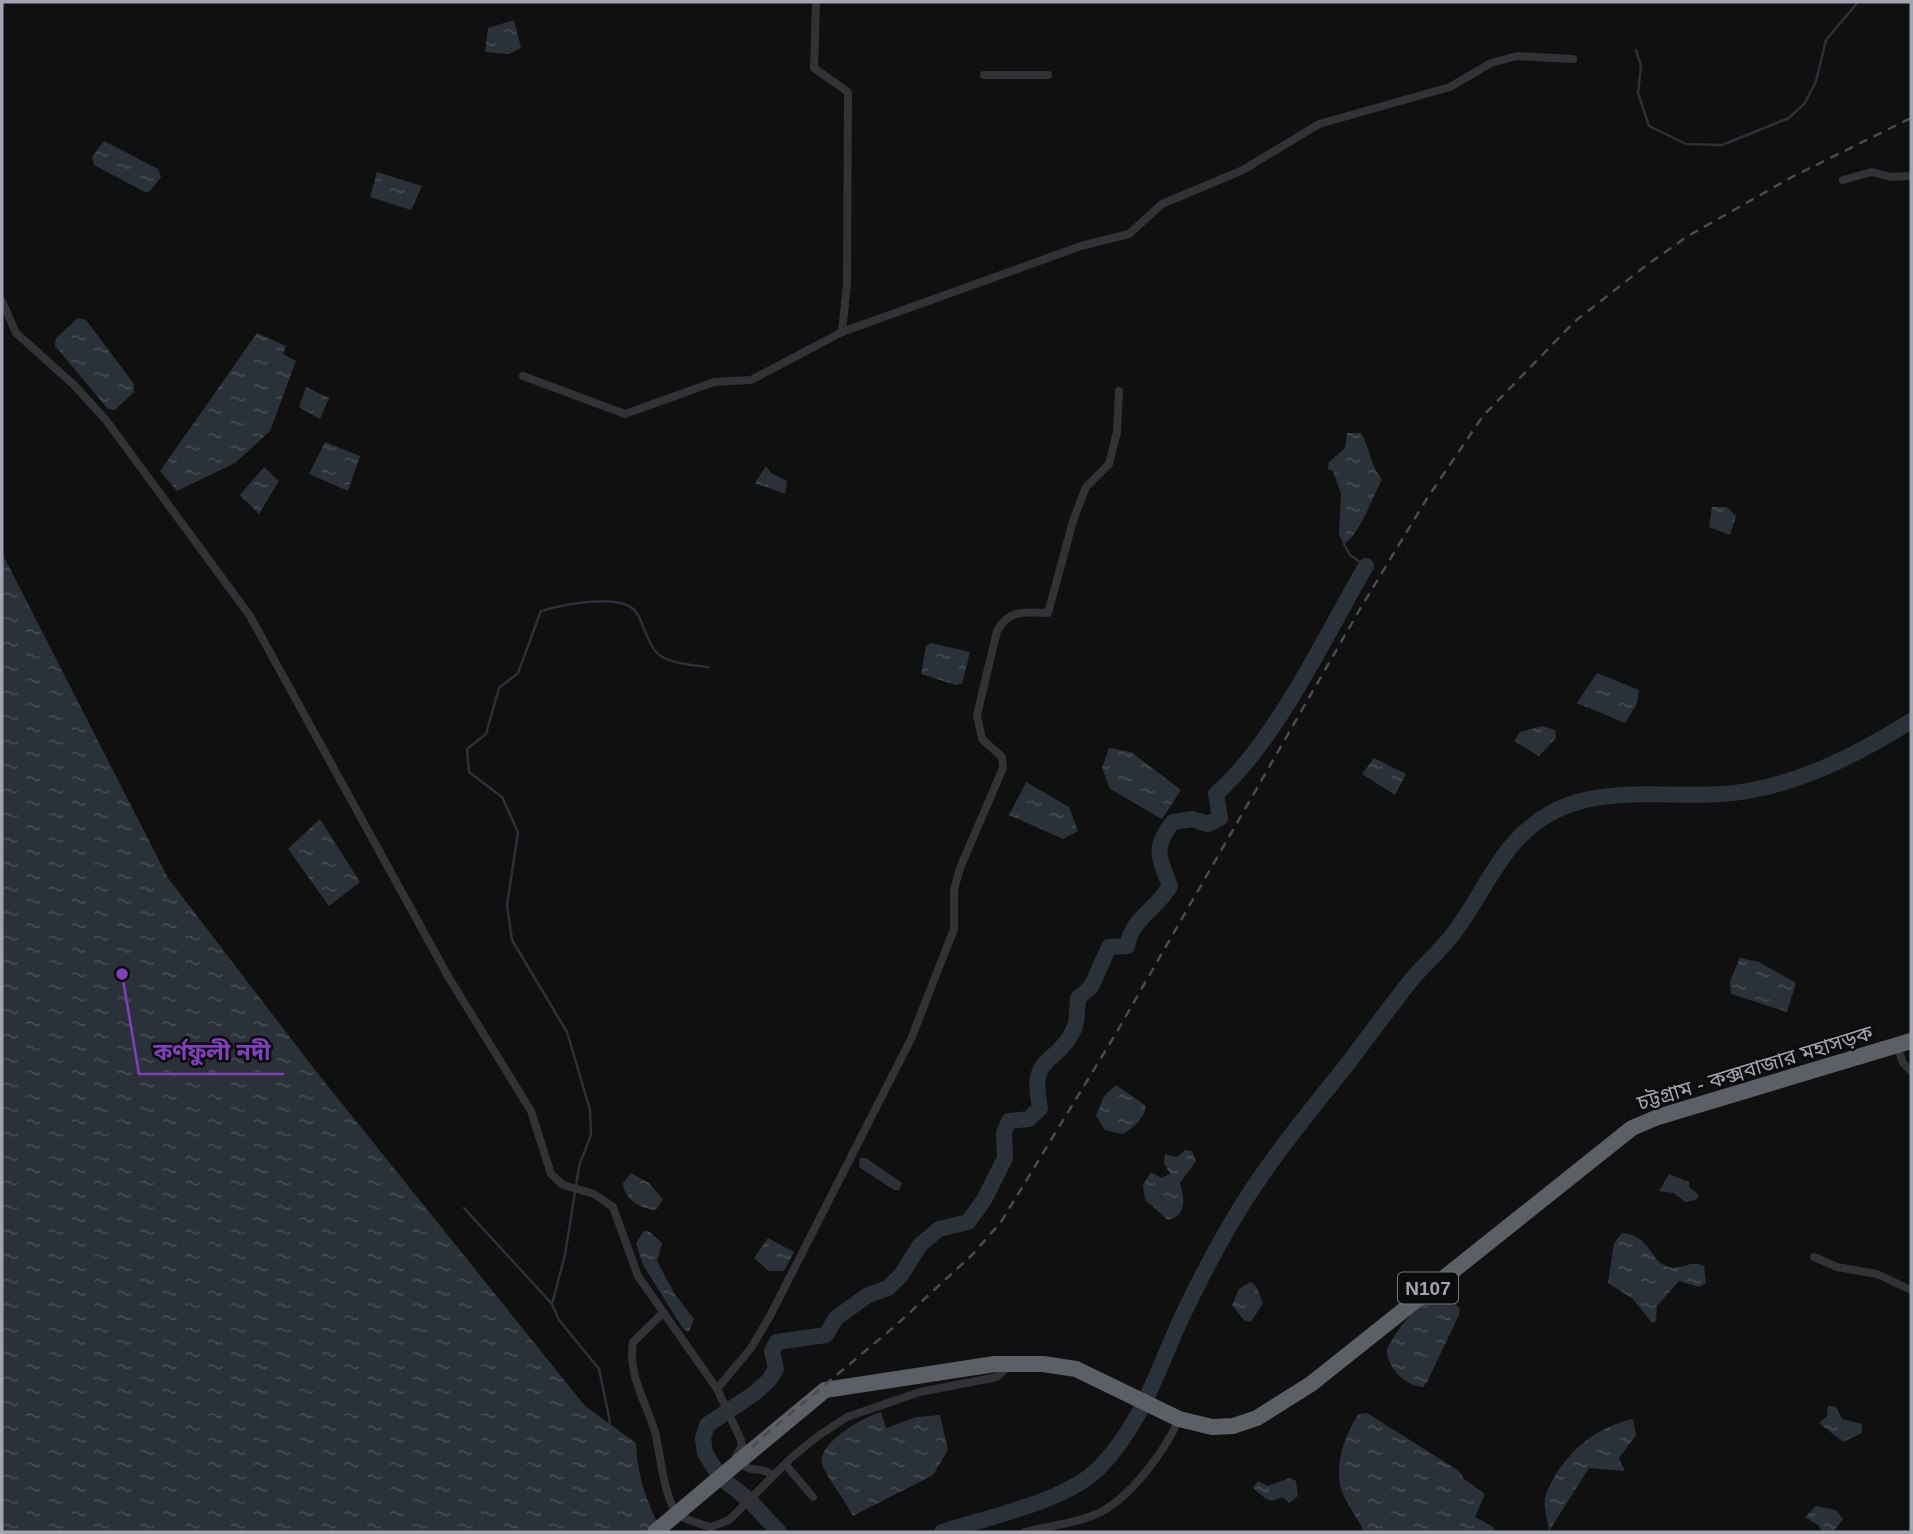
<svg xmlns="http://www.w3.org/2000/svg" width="1913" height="1534" viewBox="0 0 1913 1534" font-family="Arial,'Noto Sans Bengali',sans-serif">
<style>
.water{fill:url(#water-ripples)}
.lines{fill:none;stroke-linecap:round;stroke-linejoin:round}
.stream{stroke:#2a3139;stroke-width:2.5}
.river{stroke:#2a3139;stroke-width:16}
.street{stroke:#313136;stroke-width:8}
.highway{stroke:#5d5f67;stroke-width:16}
.rail{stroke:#4a4b51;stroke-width:2.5;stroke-dasharray:9 7;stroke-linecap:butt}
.highway-bridge{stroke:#5d5f67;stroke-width:16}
.labels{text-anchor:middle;stroke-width:5;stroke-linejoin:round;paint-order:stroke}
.shield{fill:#0b0b0c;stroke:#757680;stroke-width:2}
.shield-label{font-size:19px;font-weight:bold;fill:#a2a4b1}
.street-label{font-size:21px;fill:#a2a4b1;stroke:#0b0b0c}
.leader{fill:none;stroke:#813ebd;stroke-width:2.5}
.callout-dot{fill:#813ebd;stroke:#0b0b0c;stroke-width:2.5}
.callout-label{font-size:23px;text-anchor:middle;font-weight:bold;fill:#813ebd;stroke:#0b0b0c;stroke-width:5;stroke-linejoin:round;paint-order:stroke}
</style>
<defs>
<pattern id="water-ripples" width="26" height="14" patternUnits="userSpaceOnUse" patternTransform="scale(1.75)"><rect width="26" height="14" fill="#2a3139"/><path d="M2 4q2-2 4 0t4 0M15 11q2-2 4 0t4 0" fill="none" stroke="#464c53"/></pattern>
</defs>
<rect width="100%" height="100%" fill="#101011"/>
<!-- water -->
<g class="water">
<polygon points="514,20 521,48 509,54 485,52 488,28"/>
<polygon points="104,141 158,169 161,177 150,191 145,192 94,165 92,157"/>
<polygon points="377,172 422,186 411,210 370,197"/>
<polygon points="78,318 86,320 134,384 134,392 115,410 108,409 55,346 56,338"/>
<polygon points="257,333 286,346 283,354 296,361 270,431 235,463 177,491 160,471"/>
<polygon points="306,387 329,398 320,419 299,407"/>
<path d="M1347 433H1361C1371 449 1369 464 1382 479 1374 495 1358 537 1344 544L1339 535 1341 494 1333 471 1328 469 1329 462 1345 448Z"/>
<polygon points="325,442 360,456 348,491 309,474"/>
<polygon points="766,466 771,473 787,481 785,494 755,483"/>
<polygon points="264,467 279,481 259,514 240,495"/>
<polygon points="1712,507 1727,507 1736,516 1730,535 1709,527"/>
<path d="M2 553 168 878 315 1070 585 1406 636 1443C637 1474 647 1506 663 1532H2Z"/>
<polygon points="931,643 970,652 962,684 956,685 921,674 926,646"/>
<polygon points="1597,673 1639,690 1637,704 1625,723 1577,703"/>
<polygon points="1542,726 1555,730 1556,738 1539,756 1514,741 1520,732"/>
<polygon points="1109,748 1131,752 1181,790 1162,819 1110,789 1102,768"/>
<polygon points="1374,758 1406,774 1395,795 1362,774"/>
<polygon points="1026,782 1069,807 1078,831 1063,839 1009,815"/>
<polygon points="320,819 360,882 329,906 288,849"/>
<polygon points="1740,958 1759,962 1796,983 1787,1012 1731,994 1730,981"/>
<path d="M1116 1085 1146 1106C1144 1119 1133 1129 1122 1134L1105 1130 1096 1116 1104 1096Z"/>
<path d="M1185 1150 1192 1151 1196 1161 1180 1183C1184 1198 1188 1215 1168 1220L1145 1200 1143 1185 1151 1172 1161 1178 1170 1174 1164 1163 1165 1154 1177 1157Z"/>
<polygon points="860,1158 866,1158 902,1183 899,1190 894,1190 859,1167"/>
<path d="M631 1173 649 1183 663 1199 656 1210C641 1209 624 1200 623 1183Z"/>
<polygon points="1669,1174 1689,1182 1689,1187 1699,1195 1696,1200 1685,1202 1674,1193 1659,1191"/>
<polygon points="644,1231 650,1232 662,1243 657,1261 674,1293 694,1319 689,1332 684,1330 643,1265 636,1243"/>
<path d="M1622 1233C1651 1236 1649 1259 1666 1266 1680 1272 1690 1259 1704 1266L1706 1283 1699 1287 1679 1281 1657 1306 1656 1321 1652 1323 1633 1299 1608 1283 1614 1243Z"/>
<polygon points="768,1238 794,1252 784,1271 769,1271 754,1258"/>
<polygon points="1250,1282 1256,1286 1263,1303 1251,1322 1244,1320 1232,1305 1239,1289"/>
<path d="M1440 1293 1450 1297 1460 1309 1459 1315 1427 1382 1423 1387C1405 1386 1386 1367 1387 1349 1395 1332 1421 1297 1440 1293Z"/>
<polygon points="1828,1406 1836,1407 1842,1419 1862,1424 1862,1433 1843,1442 1819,1423 1827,1416"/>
<path d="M881 1412 886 1428 917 1417 940 1415 948 1450 933 1475 853 1516C847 1503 824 1473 822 1464 818 1442 864 1417 881 1412Z"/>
<path d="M1367 1413 1459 1471 1464 1479 1485 1494 1475 1517 1492 1526 1496 1532H1364C1358 1517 1345 1504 1341 1488 1334 1465 1345 1433 1359 1414Z"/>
<path d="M1633 1419 1636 1435 1619 1458 1625 1471 1589 1468 1549 1531C1548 1521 1542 1503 1546 1494 1561 1456 1594 1427 1633 1419Z"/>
<path d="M1290 1478 1296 1481 1298 1496 1289 1503 1282 1497C1267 1506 1263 1495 1253 1488L1258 1481 1267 1486Z"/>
<polygon points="1816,1506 1836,1510 1843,1519 1833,1532 1822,1532 1818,1525 1805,1517"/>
</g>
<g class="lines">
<!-- stream -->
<g class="stream">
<polyline points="1636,50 1641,66 1638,93 1649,126 1686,144 1722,145 1789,118 1805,103 1816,81 1826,40 1858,2"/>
<polyline points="1344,544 1350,555 1366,566"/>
<path d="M576 1186 579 1166 591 1135 590 1110 567 1032 512 940 507 905 518 832 502 797 469 772 467 749 486 734 499 688 518 673 541 611C561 605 621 592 636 612 644 624 647 642 656 652 667 664 693 665 708 667"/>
<polyline points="575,1192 565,1255 552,1304 559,1320 599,1369 610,1422 608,1425"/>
<polyline points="464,1208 552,1304"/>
</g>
<!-- river -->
<g class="river">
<path d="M779 1532 749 1500 720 1477 705 1453 703 1438 707 1425 755 1393 769 1380 776 1369 772 1351 777 1342 826 1335 836 1318 868 1295 888 1288 901 1275 920 1245 939 1229 968 1222 984 1200 1005 1158 1004 1133 1009 1121 1029 1119 1040 1108C1029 1053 1054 1068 1073 1031 1078 1022 1077 1008 1078 998L1091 987 1109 947 1127 946C1132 918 1157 909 1170 886 1159 857 1152 848 1173 822L1192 819 1208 824 1220 818 1216 794C1277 740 1324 638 1366 566"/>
<path d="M942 1532C988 1517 1064 1502 1098 1469 1139 1429 1157 1372 1180 1321 1195 1289 1212 1256 1230 1225 1263 1168 1305 1117 1346 1066 1368 1037 1389 1008 1412 979 1425 964 1441 950 1453 934 1475 906 1490 871 1513 844 1571 777 1647 799 1723 794 1791 789 1855 756 1911 721"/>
</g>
<!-- street -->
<g class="street">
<polyline points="816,2 814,68 848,92 847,284 842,332"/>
<polyline points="984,75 1048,75"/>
<polyline points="1843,180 1872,172 1891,177 1911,176"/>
<polyline points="2,301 16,333 74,385 106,420 250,616 449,978 531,1111 551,1174 563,1185 594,1194 613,1207 638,1276 717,1389"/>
<polyline points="523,376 625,414 714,382 751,380 842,332 1081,246 1129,234 1162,204 1243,170 1319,124 1450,87 1491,63 1517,56 1573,59"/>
<polyline points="1897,1046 1903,1063 1911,1071"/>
<polyline points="1814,1257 1837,1267 1877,1274 1911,1290"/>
<path d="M663 1313 633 1342C627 1376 648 1404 656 1436 661 1461 663 1485 673 1508 678 1519 701 1524 711 1527L729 1520 791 1458 818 1436 847 1417 920 1392 997 1377 1009 1365"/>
<polyline points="785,1464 813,1497"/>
<path d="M774 1475C757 1464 749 1477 736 1456L742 1446 741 1440 717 1389 751 1348 770 1316 911 1039 954 929V890L960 868 1003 768 1002 757 982 739 977 715 997 631C1009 609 1026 612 1048 613L1073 521 1086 487 1109 464 1117 432 1119 391"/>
<path d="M1025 1532C1048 1526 1073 1524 1094 1515 1128 1502 1165 1451 1179 1419"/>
</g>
<!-- highway -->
<polyline class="highway" points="743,1458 825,1390 995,1364 1043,1364 1076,1369 1179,1419 1212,1427 1233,1426 1257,1418 1311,1384 1632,1128 1658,1117 1911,1041"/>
<!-- rail -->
<polyline class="rail" points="656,1532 743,1458 760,1439 894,1327 972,1255 1001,1222 1115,1035 1360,609 1426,500 1483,416 1574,322 1648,264 1688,236 1792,177 1911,118"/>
<!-- highway-bridge -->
<polyline class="highway-bridge" points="655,1532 743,1458"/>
</g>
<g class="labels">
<!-- shield labels -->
<rect class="shield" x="1398" y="1272.5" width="60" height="31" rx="5"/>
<g class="shield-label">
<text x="1428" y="1295">N107</text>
</g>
<!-- street labels -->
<g class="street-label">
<text transform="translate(1755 1068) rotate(-17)" y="7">চট্টগ্রাম - কক্সবাজার মহাসড়ক</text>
</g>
</g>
<!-- callouts -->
<path class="leader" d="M122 974L139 1074H284"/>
<circle class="callout-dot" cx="122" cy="974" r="7"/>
<g class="callout-label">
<text x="212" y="1060">কর্ণফুলী নদী</text>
</g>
<!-- border -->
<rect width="1913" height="1534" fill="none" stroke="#a2a4b1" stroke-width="7"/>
</svg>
